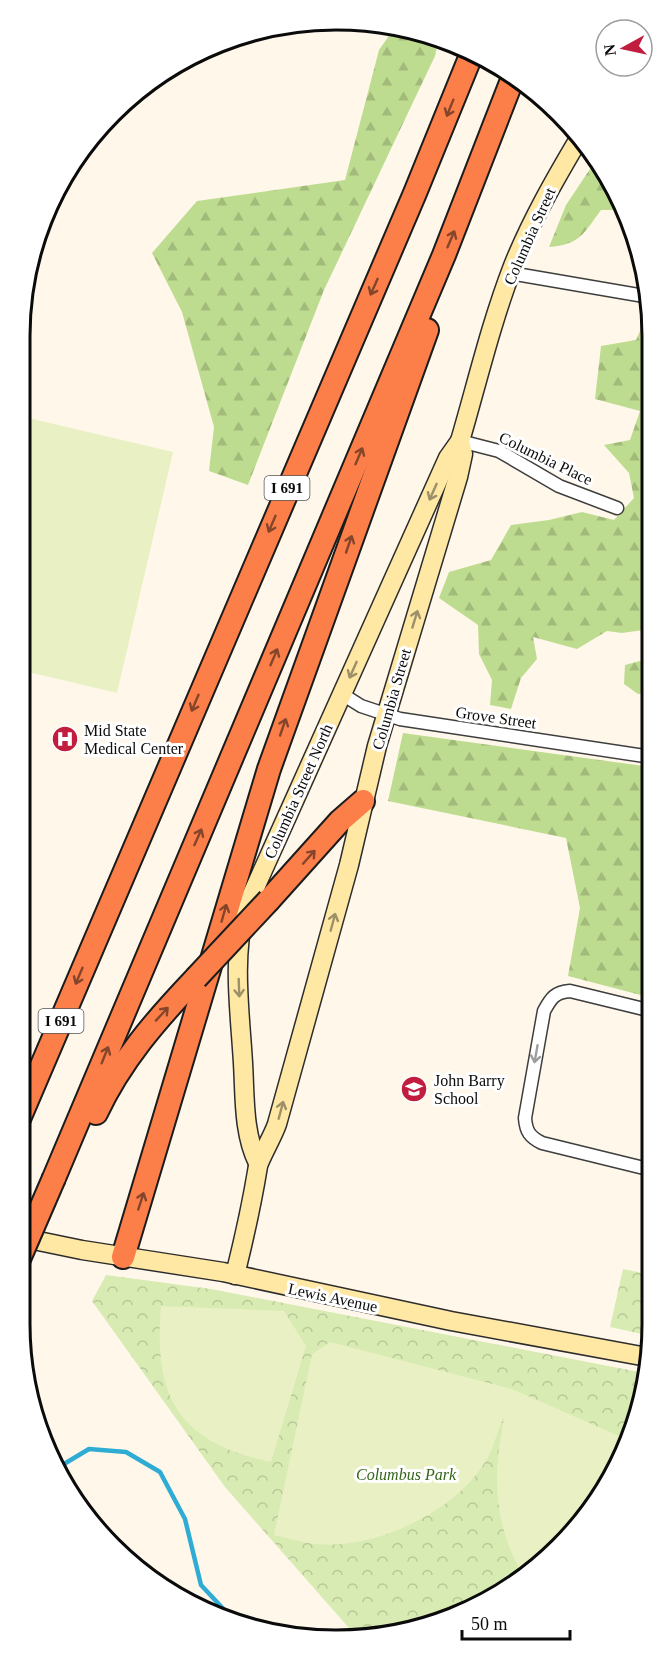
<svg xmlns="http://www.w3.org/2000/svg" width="672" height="1660" viewBox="0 0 672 1660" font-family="Georgia,serif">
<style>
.forest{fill:url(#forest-firs)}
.park{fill:url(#park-crowns)}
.pitch{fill:#e9f1c4}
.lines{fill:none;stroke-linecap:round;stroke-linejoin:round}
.stream{stroke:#2facd4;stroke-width:4.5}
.street-casing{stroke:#3e3e3e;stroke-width:15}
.secondary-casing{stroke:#2d2d2d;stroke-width:21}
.highway-casing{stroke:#1c1c1c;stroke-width:26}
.street{stroke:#fff;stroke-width:12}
.secondary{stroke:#ffe7a4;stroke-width:18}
.highway{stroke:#fc7f4a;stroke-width:22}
.highway-bridge-casing{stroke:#1c1c1c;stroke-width:26;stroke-linecap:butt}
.highway-bridge{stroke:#fc7f4a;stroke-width:22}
.oneway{stroke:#84452a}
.oneway2{stroke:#9d8f67}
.oneway3{stroke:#9d9d9d}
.labels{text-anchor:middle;stroke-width:6;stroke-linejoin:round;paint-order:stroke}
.shield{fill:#fff;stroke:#545454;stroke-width:1.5}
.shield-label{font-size:15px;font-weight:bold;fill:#0b0b0b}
.street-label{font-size:16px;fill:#0b0b0b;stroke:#fff}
.poi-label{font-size:16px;fill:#0b0b0b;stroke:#fff;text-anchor:start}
.park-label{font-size:16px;font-style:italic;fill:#356519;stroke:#fff}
.rim{fill:none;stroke:#0b0b0b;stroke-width:3}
</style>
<defs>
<pattern id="forest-firs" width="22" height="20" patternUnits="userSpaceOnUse" patternTransform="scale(1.5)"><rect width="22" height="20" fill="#bedc90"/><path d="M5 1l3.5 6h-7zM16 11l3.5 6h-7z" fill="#a2bb7b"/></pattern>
<pattern id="park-crowns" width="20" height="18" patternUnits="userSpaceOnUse" patternTransform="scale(1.5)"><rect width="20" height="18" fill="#d8ebb2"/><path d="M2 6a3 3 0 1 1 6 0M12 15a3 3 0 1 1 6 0" fill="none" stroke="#b8c898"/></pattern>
</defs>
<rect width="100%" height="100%" fill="#fff7e9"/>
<!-- forest -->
<g class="forest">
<polygon points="393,30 439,37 435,56 324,290 248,485 209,471 214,427 182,312 152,253 197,201 345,180 379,50"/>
<path d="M596 160 620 196 624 210H601C584 233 580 245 549 247L566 205Z"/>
<polygon points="649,311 651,629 622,633 607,631 577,649 533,637 537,659 521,678 511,709 490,705 492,680 479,654 478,625 439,598 449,572 491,560 511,525 549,520 582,512 614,520 634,498 629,473 604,445 630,440 640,411 595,399 601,346 636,340"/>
<polygon points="651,658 651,693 638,694 624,684 625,665"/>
<polygon points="403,733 651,767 652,998 568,976 580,908 566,838 388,801"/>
</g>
<!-- park -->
<g class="park">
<polygon points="623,1269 652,1275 651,1336 610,1327"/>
<polygon points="106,1275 211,1289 644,1373 636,1425 587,1517 512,1587 398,1634 356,1636 225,1487 92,1301"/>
</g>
<!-- pitch -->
<g class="pitch">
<polygon points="20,416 173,452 117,693 20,670"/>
<polygon points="651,1287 652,1287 652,1325 644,1324"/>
<path d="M161 1306 284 1311 306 1346 271 1462C179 1443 153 1398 161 1306Z"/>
<path d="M330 1342 512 1389 628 1440 587 1517 524 1576C500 1538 493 1494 499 1449 500 1438 503 1427 504 1417 498 1429 495 1443 489 1455 461 1510 375 1551 314 1544 301 1542 287 1538 274 1535L312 1354Z"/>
</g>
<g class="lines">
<!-- stream -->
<polyline class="stream" points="62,1470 64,1464 89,1449 126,1452 160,1472 185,1519 201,1585 230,1616"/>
<defs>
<g id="street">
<polyline points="510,273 650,297"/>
<polyline points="460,441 499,451 559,486 617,508"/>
<polyline points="342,694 361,706 400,719 651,757"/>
<path d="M652 1011 570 991C555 992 551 998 544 1011L525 1118C526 1132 530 1137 542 1143L652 1170"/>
</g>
<g id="secondary">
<path d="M258 1163C243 1133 245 1096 243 1063 240 1012 232 959 245 910L448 458 460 441"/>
<polyline points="19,1237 82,1250 223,1272 451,1321 647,1357"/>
<path d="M235 1275C244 1239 252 1203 258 1166 260 1158 273 1136 277 1124L349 865 377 746 458 477 463 454 460 441C477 383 491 323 513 266 531 221 555 179 580 137"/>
</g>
<g id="highway">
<polyline points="269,900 340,821 363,801"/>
<path d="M96 1113C121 1060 156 1020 196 978"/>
<polyline points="19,1119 415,193 472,53"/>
<polyline points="54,1178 444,255 514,75"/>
<polyline points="123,1257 269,769 427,330"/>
</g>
</defs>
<!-- street casing -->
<use href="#street" class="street-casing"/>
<!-- secondary casing -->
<use href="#secondary" class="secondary-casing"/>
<!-- highway casing -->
<use href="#highway" class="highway-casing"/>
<!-- street -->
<use href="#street" class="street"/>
<!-- secondary -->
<use href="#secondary" class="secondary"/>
<!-- highway -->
<use href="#highway" class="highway"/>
<defs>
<g id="highway-bridge">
<polyline points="196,978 269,900"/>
<polyline points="19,1259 54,1178"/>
</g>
</defs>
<!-- highway-bridge casing -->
<use href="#highway-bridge" class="highway-bridge-casing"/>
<!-- highway-bridge -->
<use href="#highway-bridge" class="highway-bridge"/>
</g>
<!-- one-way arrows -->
<defs><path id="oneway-shaft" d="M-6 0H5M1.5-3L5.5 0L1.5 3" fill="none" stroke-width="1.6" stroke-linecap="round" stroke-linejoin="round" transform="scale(1.5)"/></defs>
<g class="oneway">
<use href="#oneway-shaft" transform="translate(450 108) rotate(112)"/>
<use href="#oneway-shaft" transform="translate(451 239) rotate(-67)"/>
<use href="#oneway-shaft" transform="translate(374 287) rotate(114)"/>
<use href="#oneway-shaft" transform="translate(359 456) rotate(-67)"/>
<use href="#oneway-shaft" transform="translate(272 524) rotate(113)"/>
<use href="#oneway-shaft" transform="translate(349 544) rotate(-71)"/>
<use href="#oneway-shaft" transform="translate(274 657) rotate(-67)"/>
<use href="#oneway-shaft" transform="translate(195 703) rotate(113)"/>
<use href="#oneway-shaft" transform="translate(283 727) rotate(-71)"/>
<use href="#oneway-shaft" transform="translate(198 837) rotate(-66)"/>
<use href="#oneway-shaft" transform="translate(309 857) rotate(-48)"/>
<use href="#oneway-shaft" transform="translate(224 913) rotate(-74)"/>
<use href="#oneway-shaft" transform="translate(79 976) rotate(113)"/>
<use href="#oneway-shaft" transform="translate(162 1014) rotate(-47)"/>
<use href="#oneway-shaft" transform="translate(105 1055) rotate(-68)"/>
<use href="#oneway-shaft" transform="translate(141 1201) rotate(-72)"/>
</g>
<g class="oneway2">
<use href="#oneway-shaft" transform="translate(433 492) rotate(114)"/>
<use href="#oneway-shaft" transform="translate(415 619) rotate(-73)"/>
<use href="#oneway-shaft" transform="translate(353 670) rotate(114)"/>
<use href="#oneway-shaft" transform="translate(333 922) rotate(-75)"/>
<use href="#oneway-shaft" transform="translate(239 988) rotate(88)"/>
<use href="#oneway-shaft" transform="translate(281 1110) rotate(-75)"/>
</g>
<use class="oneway3" href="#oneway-shaft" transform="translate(536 1054) rotate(100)"/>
<!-- icons -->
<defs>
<symbol id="hospital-disc" viewBox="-11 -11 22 22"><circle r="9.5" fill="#c11d3f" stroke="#fff"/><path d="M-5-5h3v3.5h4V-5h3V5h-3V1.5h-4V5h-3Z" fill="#fff"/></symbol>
<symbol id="school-disc" viewBox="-11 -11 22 22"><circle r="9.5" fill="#c11d3f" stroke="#fff"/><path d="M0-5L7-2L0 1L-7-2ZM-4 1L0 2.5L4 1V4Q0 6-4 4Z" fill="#fff"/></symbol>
</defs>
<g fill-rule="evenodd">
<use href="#hospital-disc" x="50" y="724" width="30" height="30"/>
<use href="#school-disc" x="399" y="1074" width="30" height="30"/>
</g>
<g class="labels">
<!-- shield labels -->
<g class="shield">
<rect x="264.5" y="476" width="45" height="24" rx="4.5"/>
<rect x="38.5" y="1009" width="45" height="24" rx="4.5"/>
</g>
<g class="shield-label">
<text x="287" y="493">I 691</text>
<text x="61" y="1026">I 691</text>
</g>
<!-- street labels -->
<g class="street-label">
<text transform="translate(529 236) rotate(-66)" y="6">Columbia Street</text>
<text transform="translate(546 458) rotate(26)" y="6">Columbia Place</text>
<text transform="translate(391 699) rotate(-74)" y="6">Columbia Street</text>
<text transform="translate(496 717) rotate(8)" y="6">Grove Street</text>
<text transform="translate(298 791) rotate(-66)" y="6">Columbia Street North</text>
<text transform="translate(333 1297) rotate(12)" y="6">Lewis Avenue</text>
</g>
<!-- poi labels -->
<g class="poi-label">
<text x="84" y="736">Mid State<tspan x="84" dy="18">Medical Center</tspan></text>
<text x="434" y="1086">John Barry<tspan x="434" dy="18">School</tspan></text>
</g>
<!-- park labels -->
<g class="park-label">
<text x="406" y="1480">Columbus Park</text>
</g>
</g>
<!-- crop -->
<path d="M0 0H672V1660H0ZM336 30H336A306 306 0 0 1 642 336V1324A306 306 0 0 1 336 1630H336A306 306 0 0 1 30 1324V336A306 306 0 0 1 336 30Z" fill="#fff" fill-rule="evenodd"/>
<path class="rim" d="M336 30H336A306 306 0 0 1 642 336V1324A306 306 0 0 1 336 1630H336A306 306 0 0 1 30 1324V336A306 306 0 0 1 336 30Z"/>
<!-- north arrow -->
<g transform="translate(624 48) rotate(262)"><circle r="28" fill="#ffffff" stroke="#9d9d9d" stroke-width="1.5"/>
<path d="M0-4.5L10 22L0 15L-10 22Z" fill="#c11d3f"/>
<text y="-9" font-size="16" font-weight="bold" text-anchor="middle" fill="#0b0b0b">N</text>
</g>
<!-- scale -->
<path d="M462 1630v9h108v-9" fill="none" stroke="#0b0b0b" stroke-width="3"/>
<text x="471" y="1630" font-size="18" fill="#0b0b0b" stroke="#ffffff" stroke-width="4.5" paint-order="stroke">50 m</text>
</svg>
